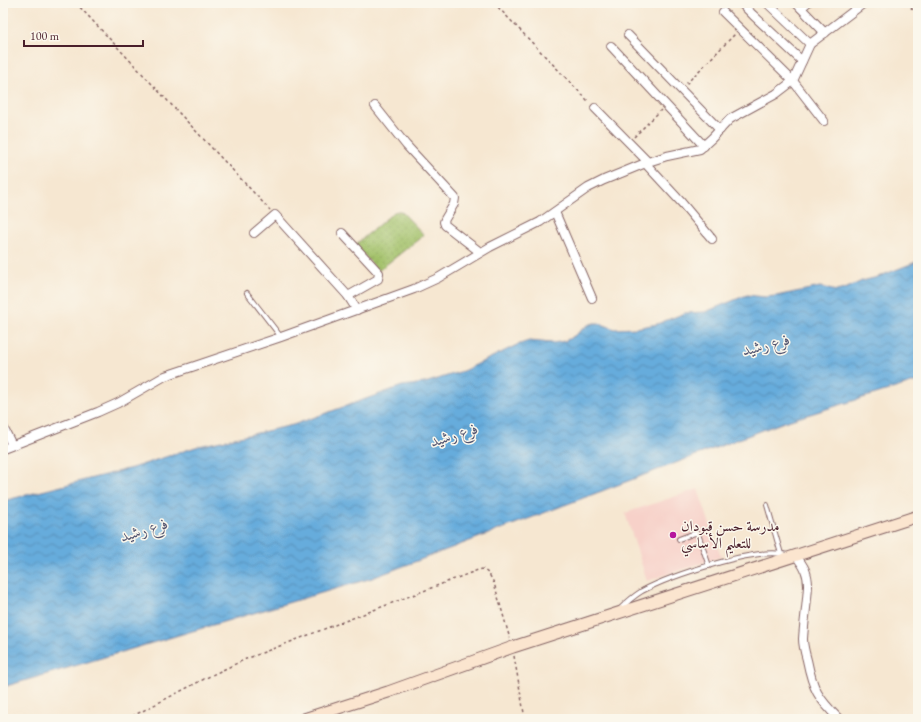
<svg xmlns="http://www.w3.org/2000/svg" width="921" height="722" viewBox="0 0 921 722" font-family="'EB Garamond',Amiri,serif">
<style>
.built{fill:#f7d1c9}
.grass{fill:url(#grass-dots);stroke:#76704a}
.water{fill:url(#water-waves);stroke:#586684}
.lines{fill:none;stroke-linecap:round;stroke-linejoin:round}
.lane-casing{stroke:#866565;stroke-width:6}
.street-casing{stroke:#866565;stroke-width:10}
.secondary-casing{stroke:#866565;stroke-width:13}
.path{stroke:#866565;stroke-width:1.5;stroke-dasharray:3 3;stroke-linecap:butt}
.lane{stroke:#fff;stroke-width:4}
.street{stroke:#fff;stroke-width:8}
.secondary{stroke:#fbe5cf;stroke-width:11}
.poi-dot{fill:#b5179e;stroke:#fbf7ec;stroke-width:1.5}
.labels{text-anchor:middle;stroke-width:3;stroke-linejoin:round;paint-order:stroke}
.poi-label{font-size:15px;fill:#4a1f2b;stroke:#fbf7ec;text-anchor:start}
.water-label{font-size:16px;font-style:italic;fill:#555772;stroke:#fbf7ec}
</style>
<defs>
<pattern id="grass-dots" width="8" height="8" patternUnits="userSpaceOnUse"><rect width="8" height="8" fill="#a2c169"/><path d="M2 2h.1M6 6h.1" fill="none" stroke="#8da55b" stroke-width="1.8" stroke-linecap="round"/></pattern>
<pattern id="water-waves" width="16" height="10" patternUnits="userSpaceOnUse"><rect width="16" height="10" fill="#66acdc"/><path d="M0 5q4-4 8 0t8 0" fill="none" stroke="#568bb3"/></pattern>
</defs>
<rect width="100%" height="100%" fill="#fbf7ec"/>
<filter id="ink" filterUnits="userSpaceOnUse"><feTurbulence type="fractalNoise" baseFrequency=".025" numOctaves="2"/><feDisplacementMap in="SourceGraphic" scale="8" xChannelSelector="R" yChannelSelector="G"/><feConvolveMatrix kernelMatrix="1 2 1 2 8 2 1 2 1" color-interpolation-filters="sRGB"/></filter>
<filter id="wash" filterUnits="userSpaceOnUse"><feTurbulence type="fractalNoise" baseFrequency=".012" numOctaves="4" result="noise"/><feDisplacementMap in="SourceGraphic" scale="16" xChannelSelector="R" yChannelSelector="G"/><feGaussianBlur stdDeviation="0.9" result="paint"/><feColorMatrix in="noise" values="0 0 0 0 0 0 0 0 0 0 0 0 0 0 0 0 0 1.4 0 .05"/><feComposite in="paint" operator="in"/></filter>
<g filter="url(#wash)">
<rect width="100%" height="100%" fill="#f6e7d1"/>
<!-- built -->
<polygon class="built" points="698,489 721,557 647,581 625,513"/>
<!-- grass -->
<polygon class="grass" points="398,211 401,211 424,235 378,271 355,245 394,212"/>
<!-- water -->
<polygon class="water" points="918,261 918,381 784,422 372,578 3,687 3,501 132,468 199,446 293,425 402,386 425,383 463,371 517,345 529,341 553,343 565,341 574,336 588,325 594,323 599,323 615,329 636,328 657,324 685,313 705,312 747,295 765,297 776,296 820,287 836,291 845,289 862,281 878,277"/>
</g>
<g filter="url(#ink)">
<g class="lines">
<defs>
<g id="lane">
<polyline points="247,293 281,337"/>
<polyline points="767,505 781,554"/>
<polyline points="679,539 695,533 698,534 709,566"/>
<path d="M621 608C627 602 634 596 642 591 670 576 758 546 787 555"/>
</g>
<g id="street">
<polyline points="741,3 753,15 802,61"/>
<polyline points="767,3 810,44"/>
<polyline points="796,3 825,33"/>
<polyline points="801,8 807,3"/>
<polyline points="723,12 793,81 824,121"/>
<polyline points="628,35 720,130"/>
<polyline points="611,46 704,146"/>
<polyline points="375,106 406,145 455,198 454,204 445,219 444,222 445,225 480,252"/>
<polyline points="595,108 648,162"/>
<polyline points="645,163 681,202 712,239"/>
<polyline points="555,212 592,298"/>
<polyline points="254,233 275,215 348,296 357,310"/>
<polyline points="342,233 379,273 378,279 348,296"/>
<polyline points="3,427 12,445"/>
<polyline points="3,449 98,412 118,403 165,376 281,337 414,289 438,278 490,247 540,222 588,188 604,180 648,162 667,156 700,149 712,138 730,119 776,94 793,81 810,44 864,3"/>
<path d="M796 556C804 566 808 573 808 586 807 604 804 622 803 639 803 646 805 653 807 660 813 690 818 698 839 719"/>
</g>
<polyline id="secondary" points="304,719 388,692 513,647 918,516"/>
</defs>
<!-- lane casing -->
<use href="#lane" class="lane-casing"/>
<!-- street casing -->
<use href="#street" class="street-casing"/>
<!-- secondary casing -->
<use href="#secondary" class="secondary-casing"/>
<!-- path -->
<g class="path">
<polyline points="76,3 270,210"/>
<polyline points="494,3 589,102"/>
<polyline points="907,3 918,16"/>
<polyline points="686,84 735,34"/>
<polyline points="634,137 661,110"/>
<polyline points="514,656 525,719"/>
<polyline points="127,719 212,675 246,659 478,570 483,569 489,574 494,583 510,639"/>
</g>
<!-- lane -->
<use href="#lane" class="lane"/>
<!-- street -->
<use href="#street" class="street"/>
<!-- secondary -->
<use href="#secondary" class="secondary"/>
</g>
</g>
<!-- markers -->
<circle class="poi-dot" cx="673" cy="535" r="4"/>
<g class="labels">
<!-- poi labels -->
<g class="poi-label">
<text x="681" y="531">مدرسة حسن قبودان<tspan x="681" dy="17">للتعليم الأساسي</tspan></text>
</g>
<!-- water labels -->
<g class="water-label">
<text transform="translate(766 344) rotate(-14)" y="6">فرع رشيد</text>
<text transform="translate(454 434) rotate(-17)" y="6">فرع رشيد</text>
<text transform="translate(144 529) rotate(-17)" y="6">فرع رشيد</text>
</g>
</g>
<!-- margin -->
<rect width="921" height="722" fill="none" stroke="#fbf7ec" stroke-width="16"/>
<!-- scale -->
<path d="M24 40v6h119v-6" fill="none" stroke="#4a1f2b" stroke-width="2"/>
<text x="30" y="40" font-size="12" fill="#4a1f2b" stroke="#fbf7ec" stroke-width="3" paint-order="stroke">100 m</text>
</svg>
